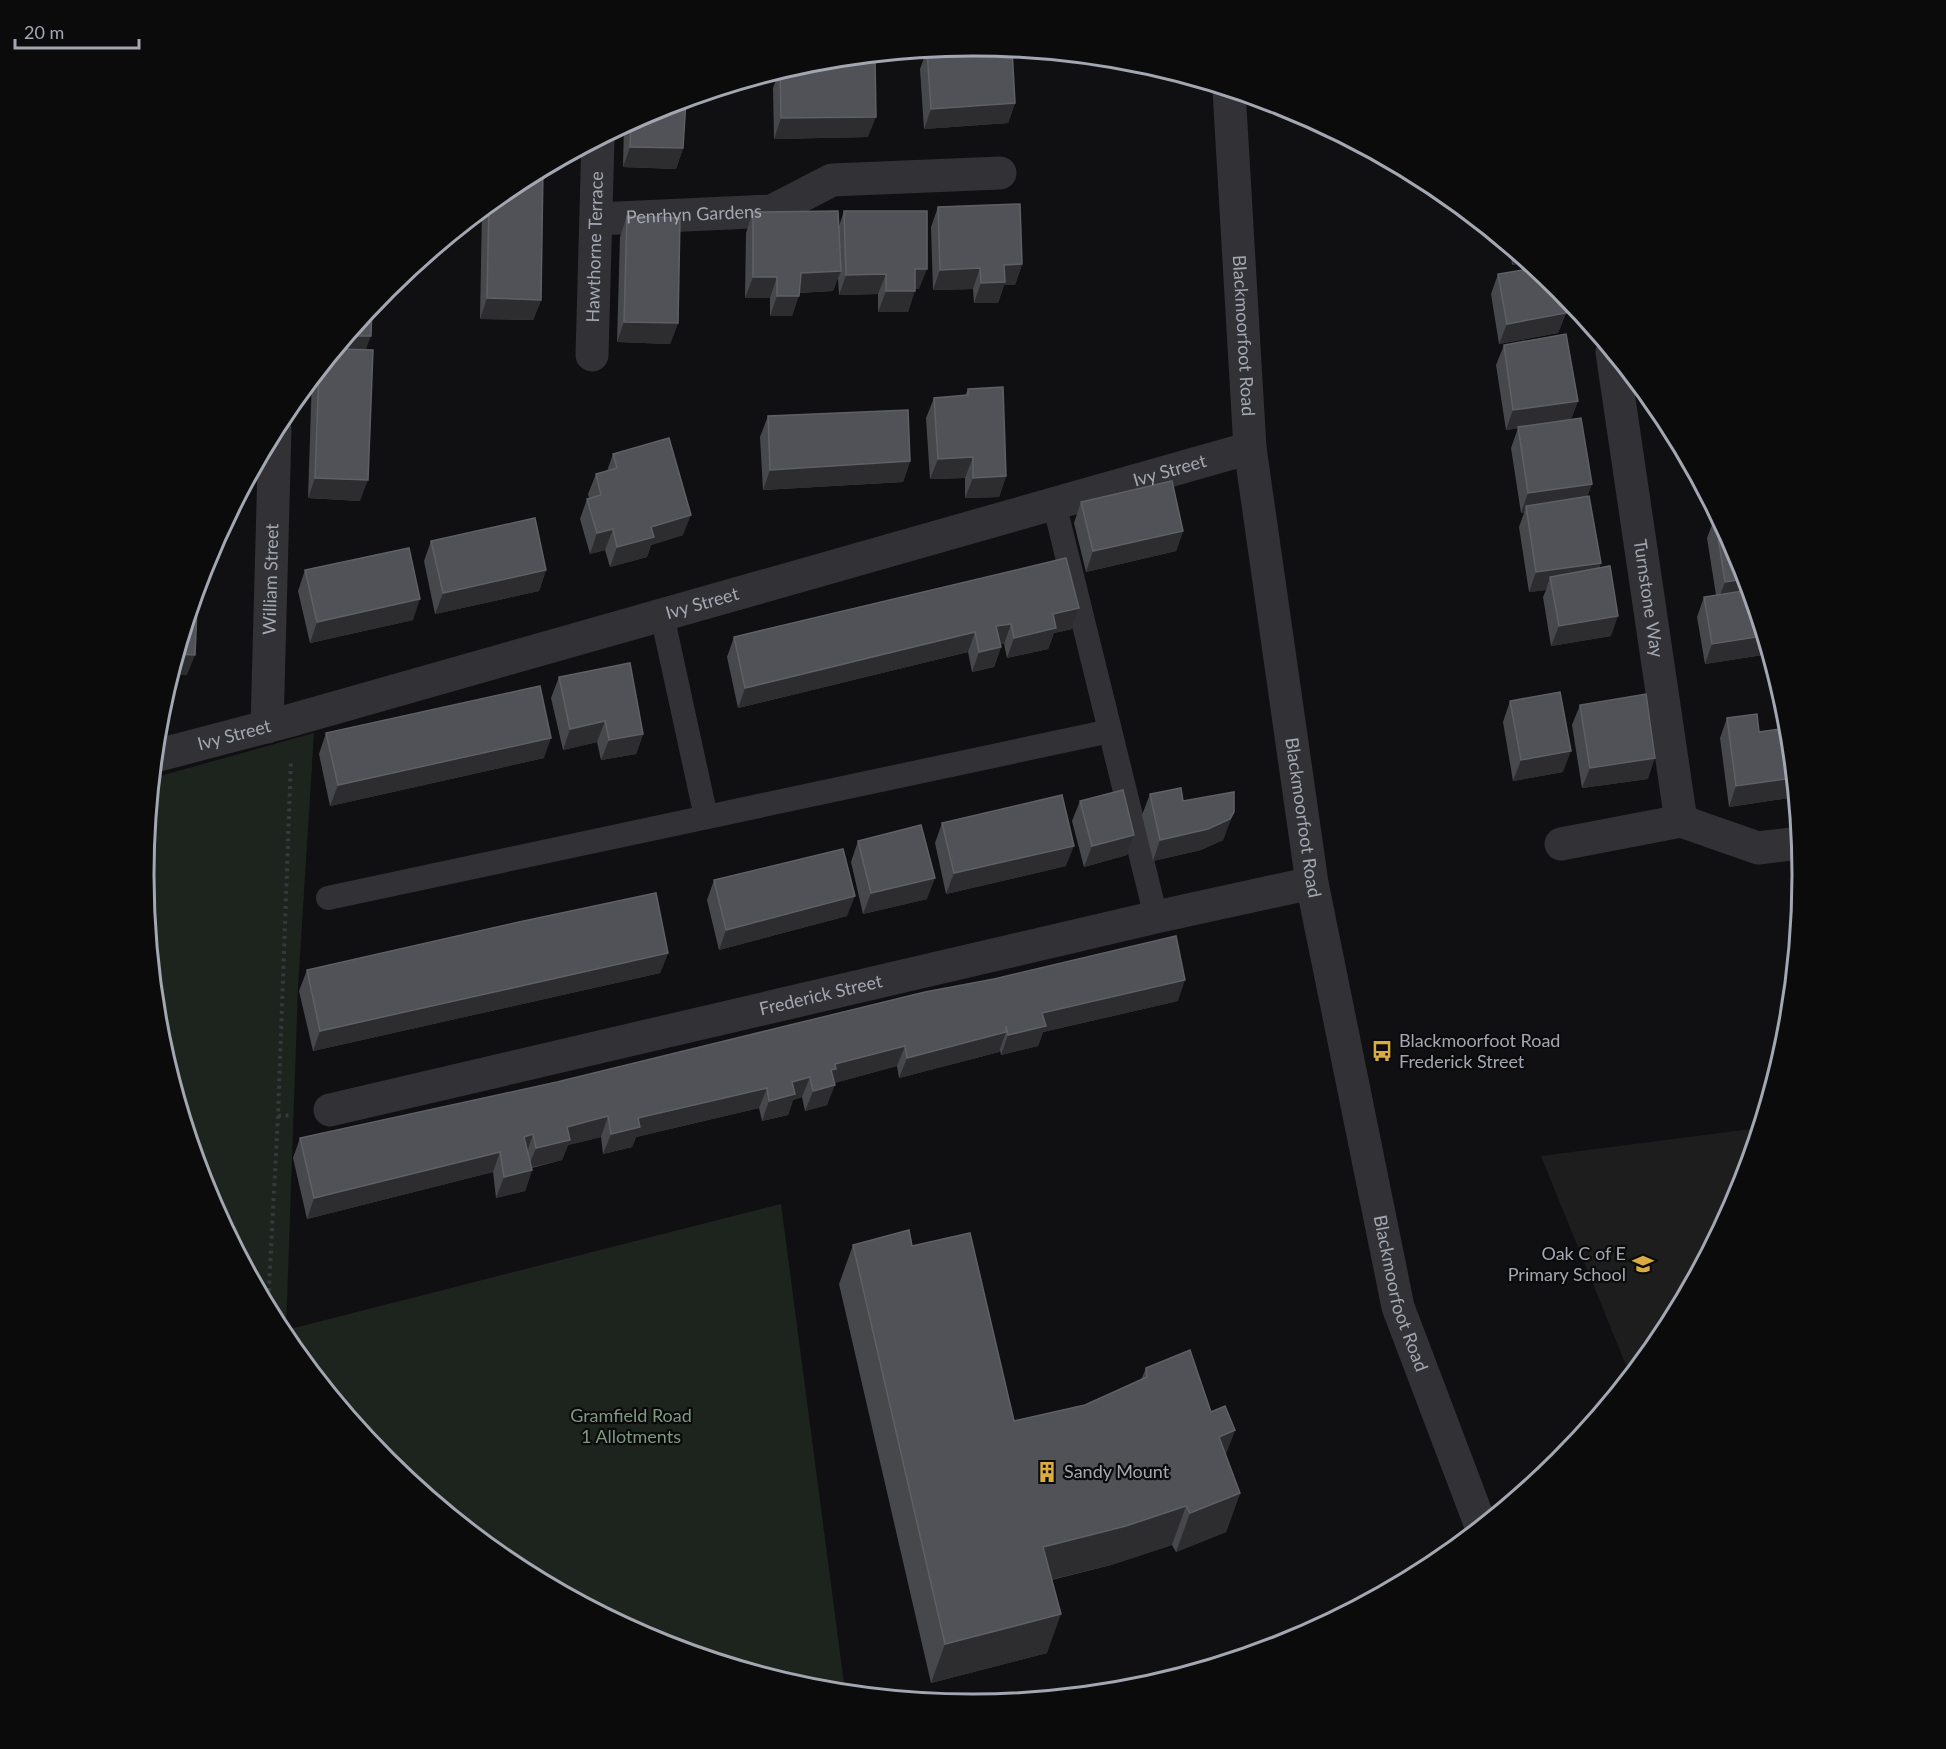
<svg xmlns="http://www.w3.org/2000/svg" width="1946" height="1749" viewBox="0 0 1946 1749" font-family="Lato,sans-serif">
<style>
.built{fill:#1d1d1e}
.green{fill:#1d241e}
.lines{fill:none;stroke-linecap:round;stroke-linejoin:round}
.path{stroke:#38393d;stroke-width:4;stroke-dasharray:3 4.5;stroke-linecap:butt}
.service{stroke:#323236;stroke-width:24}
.minor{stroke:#323236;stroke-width:33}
.tertiary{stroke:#323236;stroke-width:33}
.wall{fill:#47484c}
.shaded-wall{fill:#2d2d30}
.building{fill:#515257;stroke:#5e6065;stroke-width:1.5}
.labels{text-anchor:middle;stroke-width:4.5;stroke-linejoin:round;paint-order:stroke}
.street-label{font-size:18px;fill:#a3a7b1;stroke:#0c0b0c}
.poi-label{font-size:18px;fill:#a3a7b1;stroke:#0c0b0c;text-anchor:start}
.park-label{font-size:18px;fill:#7d9980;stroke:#0c0b0c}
.rim{fill:none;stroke:#a3a7b1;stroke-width:3}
</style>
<rect width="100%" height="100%" fill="#101012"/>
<!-- built -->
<polygon class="built" points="1759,1128 1739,1192 1663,1336 1630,1375 1541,1156"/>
<!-- green -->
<polygon class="green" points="314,733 298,987 286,1330 781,1204 845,1691 811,1688 655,1641 512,1564 386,1461 285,1338 286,1330 281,1331 207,1192 159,1036 144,874 153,778"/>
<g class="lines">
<!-- path -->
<g class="path">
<polyline points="278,1116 292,1115"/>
<polyline points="268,1306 278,1116 291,760"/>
</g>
<!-- service -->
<g class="service">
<polyline points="1054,503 1156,917"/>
<polyline points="662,615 706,817"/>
<polyline points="328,898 1110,731"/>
</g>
<!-- minor -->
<g class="minor">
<path id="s1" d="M596 219 772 211 832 180 1000 173"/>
<path id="s2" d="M1612 352 1681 821"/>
<path id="s3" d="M592 355 598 139"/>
<path id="s4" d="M267 727 275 429"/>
<path id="s5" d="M155 756 292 720 1250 448"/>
<polyline points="1561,844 1681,821 1758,848 1799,843"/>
<path id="s6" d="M330 1110 1156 917 1312 883"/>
</g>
<!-- tertiary -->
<path class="tertiary" id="s7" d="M1229 90 1250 448 1312 883 1398 1307 1481 1526"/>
</g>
<!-- wall -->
<g class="wall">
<polygon points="927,50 1015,103 1008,123 924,129 920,69"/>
<polygon points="851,57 868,137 774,139 773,88 779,71 790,68 821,67 821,60"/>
<polygon points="656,108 683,148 676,169 623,167 624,125"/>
<polygon points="512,185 541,300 533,320 480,319 482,210"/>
<polygon points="938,207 1022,264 1015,285 1004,285 998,303 974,303 973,289 933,290 931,227"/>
<polygon points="844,211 919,289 915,289 908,312 878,312 878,294 839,295 838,277 833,291 799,293 792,316 770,316 770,298 745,298 746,233 753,212 839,226"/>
<polygon points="627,216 678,323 670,344 617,342 620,237"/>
<polygon points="1510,247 1528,262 1512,265"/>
<polygon points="1498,274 1566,313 1558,333 1499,344 1491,294"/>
<polygon points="372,305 366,350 360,501 308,498 312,378"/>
<polygon points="1504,345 1578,401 1571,419 1592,484 1587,496 1601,563 1599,568 1611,636 1551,646 1543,597 1546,590 1529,592 1519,527 1524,513 1521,513 1511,448 1518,428 1506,430 1496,365"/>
<polygon points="968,389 1006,476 999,497 965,498 965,478 930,479 926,418 934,398 965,396"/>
<polygon points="768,416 910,461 903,482 763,490 760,437"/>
<polygon points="1677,441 1690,465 1681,466"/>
<polygon points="613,454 683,535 651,545 647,557 610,567 605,550 590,554 580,519 587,499 589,498 588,494 596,474 607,471"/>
<polygon points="1081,502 1183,531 1176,551 1086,572 1074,523"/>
<polygon points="1715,517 1769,654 1705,664 1697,617 1704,597 1716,595 1707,538"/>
<polygon points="431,541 546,570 539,591 435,614 424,561"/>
<polygon points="305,570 413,620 310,643 298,591"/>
<polygon points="1079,608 1072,629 1054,633 1048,649 1007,658 1004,644 1000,644 1001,647 994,667 972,672 968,652 738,708 727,657 734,637"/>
<polygon points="559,677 643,734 636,754 601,760 597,742 563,750 551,698"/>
<polygon points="1510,701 1563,772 1513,781 1503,722"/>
<polygon points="1580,705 1648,779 1582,788 1572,725"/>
<polygon points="1727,718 1759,732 1793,778 1794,785 1789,798 1729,807 1720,738"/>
<polygon points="326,733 544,758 330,806 319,754"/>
<polygon points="1150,794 1226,832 1223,840 1201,850 1153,861 1142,815"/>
<polygon points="1080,801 1134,835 1127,855 1084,867 1072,821"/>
<polygon points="942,823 1066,866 946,894 935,843"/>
<polygon points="858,841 927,899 863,914 851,862"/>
<polygon points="714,880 847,916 719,950 707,900"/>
<polygon points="668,953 660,973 313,1051 299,991 307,970"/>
<polygon points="1178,1001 1043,1032 1038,1046 1001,1055 1000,1050 999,1052 899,1078 897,1066 834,1083 827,1105 805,1111 802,1097 793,1100 788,1115 762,1121 759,1108 636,1137 632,1147 603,1154 601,1137 568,1145 562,1160 532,1168 532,1170 525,1191 496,1198 493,1172 307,1219 293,1158 300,1138"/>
<polygon points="853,1245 912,1246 1014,1421 1085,1405 1141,1380 1146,1368 1211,1412 1235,1430 1225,1455 1240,1493 1226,1532 1176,1552 1172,1545 1111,1565 1052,1580 1047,1653 931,1683 839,1284"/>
</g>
<!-- shaded-wall -->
<g class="shaded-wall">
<polygon points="1015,103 1008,123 924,129 931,109"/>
<polygon points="876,117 868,137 774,139 781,118"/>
<polygon points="630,147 683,148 676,169 623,167"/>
<polygon points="1517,253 1528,262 1512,265"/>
<polygon points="1022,264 1015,285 1004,285 998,303 974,303 981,283 1004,265"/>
<polygon points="980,268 973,289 933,290 940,270"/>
<polygon points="915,269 927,269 919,289 907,289"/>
<polygon points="841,271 833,291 793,293 801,273"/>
<polygon points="886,274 878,294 839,295 846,275"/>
<polygon points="753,277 777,277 770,298 745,298"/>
<polygon points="886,291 915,291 908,312 878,312"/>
<polygon points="777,296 799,296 792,316 770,316"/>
<polygon points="487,298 541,300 533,320 480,319"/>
<polygon points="1566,313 1558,333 1499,344 1507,324"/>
<polygon points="624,322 678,323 670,344 617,342"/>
<polygon points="347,336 371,336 363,357 331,356"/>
<polygon points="1578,401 1570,421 1506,430 1513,410"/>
<polygon points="1685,455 1690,465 1681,466"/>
<polygon points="973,457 965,478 930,479 938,459"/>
<polygon points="910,461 903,482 763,490 770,470"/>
<polygon points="1006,476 999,497 965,498 973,478"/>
<polygon points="315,478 368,480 360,501 308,498"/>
<polygon points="1592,484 1584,504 1526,506 1524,513 1521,513 1528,493"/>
<polygon points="691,515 683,535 651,545 647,557 610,567 617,547 651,527"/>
<polygon points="613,529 605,550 590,554 597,533"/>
<polygon points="1183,531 1176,551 1086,572 1093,551"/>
<polygon points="1601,563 1593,583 1550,577 1546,590 1529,592 1536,572"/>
<polygon points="546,570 539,591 435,614 443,593"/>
<polygon points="1746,579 1752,598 1717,603 1725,582"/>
<polygon points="420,599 413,620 310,643 317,622"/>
<polygon points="1079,608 1072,629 1054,633 1048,649 1007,658 1014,638 1053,614"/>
<polygon points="1618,616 1611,636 1551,646 1559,626"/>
<polygon points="1011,624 1004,644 988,646 996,626"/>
<polygon points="975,632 968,652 738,708 745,688"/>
<polygon points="1763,636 1769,654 1705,664 1712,644"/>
<polygon points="1001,647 994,667 972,672 979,652"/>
<polygon points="177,654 195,655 187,675 171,675"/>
<polygon points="605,721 597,742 563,750 570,729"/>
<polygon points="643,734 636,754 601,760 609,740"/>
<polygon points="551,738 544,758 330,806 338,785"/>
<polygon points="1571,751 1563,772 1513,781 1521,760"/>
<polygon points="1655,758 1648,779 1582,788 1590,768"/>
<polygon points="1793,778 1794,785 1789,798 1729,807 1736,786"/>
<polygon points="1234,812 1223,840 1201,850 1153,861 1160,840"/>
<polygon points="1134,835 1127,855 1084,867 1092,846"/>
<polygon points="1074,846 1066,866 946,894 954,873"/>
<polygon points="935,878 927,899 863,914 871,893"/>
<polygon points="855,896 847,916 719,950 726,930"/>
<polygon points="668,953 660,973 313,1051 320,1031"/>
<polygon points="1185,980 1178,1001 1043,1032 1038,1046 1001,1055 1008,1035 1042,1013"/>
<polygon points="1006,1032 999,1052 899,1078 907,1058"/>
<polygon points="905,1046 897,1066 831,1084 835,1085 827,1105 805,1111 813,1091 831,1070 835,1064"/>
<polygon points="810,1077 802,1097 793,1100 788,1115 762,1121 769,1101 792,1082"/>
<polygon points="767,1088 759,1108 636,1137 632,1147 603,1154 611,1134 638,1118"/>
<polygon points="608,1116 601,1137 568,1145 562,1160 528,1168 536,1148 567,1127"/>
<polygon points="533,1134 526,1155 524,1137"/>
<polygon points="500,1152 493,1172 307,1219 314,1198"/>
<polygon points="532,1170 525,1191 496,1198 504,1177"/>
<polygon points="1235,1430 1221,1468 1219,1437"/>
<polygon points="1240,1493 1226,1532 1176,1552 1190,1513"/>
<polygon points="1186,1506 1172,1545 1111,1565 1029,1585 1043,1547"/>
<polygon points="1061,1614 1047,1653 931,1683 945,1644"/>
</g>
<!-- building -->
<g class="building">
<polygon points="976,45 1012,49 1015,103 931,109 927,50"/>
<polygon points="851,57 851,59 875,59 876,117 781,118 780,70 790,68 828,67 828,59"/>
<polygon points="686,99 683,148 630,147 631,121 656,108"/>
<polygon points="543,168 541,300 487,298 489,204 512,185"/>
<polygon points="1020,204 1022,264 1004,265 1005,282 981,283 980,268 940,270 938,207"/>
<polygon points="838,211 841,271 801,273 799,296 777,296 777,277 753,277 753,212"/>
<polygon points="844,211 927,211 927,269 915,269 915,291 886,291 886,274 846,275"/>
<polygon points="627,216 680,218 678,323 624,322"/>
<polygon points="1535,268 1562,291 1566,313 1507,324 1498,274"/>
<polygon points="372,305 371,336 347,336"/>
<polygon points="1566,334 1578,401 1513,410 1504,345"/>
<polygon points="337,349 373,350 368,480 315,478 319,370"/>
<polygon points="1003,387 1006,476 973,478 973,457 938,459 934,398 968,395 968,389"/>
<polygon points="908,410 910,461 770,470 768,416"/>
<polygon points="1581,418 1592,484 1528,493 1518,427"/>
<polygon points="669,438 691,515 651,527 654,537 617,547 613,529 597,533 587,499 601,495 596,474 617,468 613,454"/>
<polygon points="1172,481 1183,531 1093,551 1081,502"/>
<polygon points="1589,496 1601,563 1536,572 1526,506"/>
<polygon points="1715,517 1718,517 1739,557 1746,579 1725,582"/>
<polygon points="535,518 546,570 443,593 431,541"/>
<polygon points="409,548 420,599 317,622 305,570"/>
<polygon points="1066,558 1079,608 1053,614 1056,628 1014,638 1011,624 996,626 1001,647 979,652 975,632 745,688 734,637"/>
<polygon points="1610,566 1618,616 1559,626 1550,577"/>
<polygon points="198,585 195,655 177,654"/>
<polygon points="1749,590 1763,636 1712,644 1704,597"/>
<polygon points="630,663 643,734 609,740 605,721 570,729 559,677"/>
<polygon points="540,686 551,738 338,785 326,733"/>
<polygon points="1560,692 1571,751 1521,760 1510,701"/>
<polygon points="1646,694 1655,758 1590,768 1580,705"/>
<polygon points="1757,714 1759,732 1788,728 1793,778 1736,786 1727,718"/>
<polygon points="1181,788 1183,801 1234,792 1234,812 1230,819 1208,829 1160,840 1150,794"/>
<polygon points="1123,790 1134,835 1092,846 1080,801"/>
<polygon points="1062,795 1074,846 954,873 942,823"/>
<polygon points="921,825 935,878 871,893 858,841"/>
<polygon points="843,849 855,896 726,930 714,880"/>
<polygon points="656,893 668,953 320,1031 307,970 519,922"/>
<polygon points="1176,936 1185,980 1042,1013 1046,1026 1008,1035 1006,1026 1006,1032 907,1058 905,1046 835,1064 836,1069 831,1070 835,1085 813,1091 810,1077 792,1082 795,1094 769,1101 767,1088 638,1118 640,1127 611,1134 608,1116 567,1127 570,1140 536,1148 533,1134 524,1137 532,1170 504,1177 500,1152 314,1198 300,1138 557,1082 925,992 994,979"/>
<polygon points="909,1230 912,1246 970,1233 1014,1421 1085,1405 1147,1377 1146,1368 1190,1350 1211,1412 1225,1406 1235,1430 1219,1437 1240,1493 1190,1513 1186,1506 1126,1526 1043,1547 1061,1614 945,1644 853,1245"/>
</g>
<!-- icons -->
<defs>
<symbol id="bus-bare" viewBox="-9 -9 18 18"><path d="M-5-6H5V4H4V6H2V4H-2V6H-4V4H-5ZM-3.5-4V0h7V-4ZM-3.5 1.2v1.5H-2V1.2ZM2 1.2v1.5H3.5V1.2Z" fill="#d9ac41" stroke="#0c0b0c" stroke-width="2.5" paint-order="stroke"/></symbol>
<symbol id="school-bare" viewBox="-9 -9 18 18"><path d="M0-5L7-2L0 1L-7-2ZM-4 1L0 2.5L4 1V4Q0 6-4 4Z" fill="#d9ac41" stroke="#0c0b0c" stroke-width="2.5" paint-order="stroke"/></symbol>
<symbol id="building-bare" viewBox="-9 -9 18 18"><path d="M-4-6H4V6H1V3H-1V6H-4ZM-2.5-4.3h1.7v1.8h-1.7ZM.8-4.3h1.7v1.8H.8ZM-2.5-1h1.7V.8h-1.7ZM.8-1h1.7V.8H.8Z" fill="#d9ac41" stroke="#0c0b0c" stroke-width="2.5" paint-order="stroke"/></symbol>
</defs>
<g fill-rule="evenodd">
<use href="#bus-bare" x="1367" y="1036" width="30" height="30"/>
<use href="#school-bare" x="1628" y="1249" width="30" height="30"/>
<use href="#building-bare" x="1032" y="1457" width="30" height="30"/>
</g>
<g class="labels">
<!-- street labels -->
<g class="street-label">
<text dy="6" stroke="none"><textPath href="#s1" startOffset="98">Penrhyn Gardens</textPath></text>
<text dy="6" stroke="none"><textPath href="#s3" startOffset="108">Hawthorne Terrace</textPath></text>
<text dy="6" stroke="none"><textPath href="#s7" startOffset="246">Blackmoorfoot Road</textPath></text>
<text dy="6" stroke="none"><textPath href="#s5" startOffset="1054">Ivy Street</textPath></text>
<text dy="6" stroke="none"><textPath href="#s4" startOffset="148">William Street</textPath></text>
<text dy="6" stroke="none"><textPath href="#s2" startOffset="249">Turnstone Way</textPath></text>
<text dy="6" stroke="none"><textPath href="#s5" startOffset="568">Ivy Street</textPath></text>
<text dy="6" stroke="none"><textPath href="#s5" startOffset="82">Ivy Street</textPath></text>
<text dy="6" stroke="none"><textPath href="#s7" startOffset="732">Blackmoorfoot Road</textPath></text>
<text dy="6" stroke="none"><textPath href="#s6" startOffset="504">Frederick Street</textPath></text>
<text dy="6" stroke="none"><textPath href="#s7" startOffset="1218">Blackmoorfoot Road</textPath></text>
</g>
<!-- poi labels -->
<g class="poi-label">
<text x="1399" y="1047">Blackmoorfoot Road<tspan x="1399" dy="21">Frederick Street</tspan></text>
<text x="1626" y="1260" text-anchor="end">Oak C of E<tspan x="1626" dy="21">Primary School</tspan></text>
<text x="1064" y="1478">Sandy Mount</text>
</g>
<!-- park labels -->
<g class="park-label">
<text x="631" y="1422">Gramfield Road<tspan x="631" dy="21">1 Allotments</tspan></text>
</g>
</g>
<!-- crop -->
<path d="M0 0H1946V1749H0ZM154 875a819 819 0 1 1 1638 0a819 819 0 1 1-1638 0Z" fill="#0c0b0c" fill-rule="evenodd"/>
<path class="rim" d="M154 875a819 819 0 1 1 1638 0a819 819 0 1 1-1638 0Z"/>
<!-- scale -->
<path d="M15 39v9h124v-9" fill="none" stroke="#a3a7b1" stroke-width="3"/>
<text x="24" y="39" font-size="18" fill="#a3a7b1" stroke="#0c0b0c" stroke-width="4.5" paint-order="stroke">20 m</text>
</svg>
